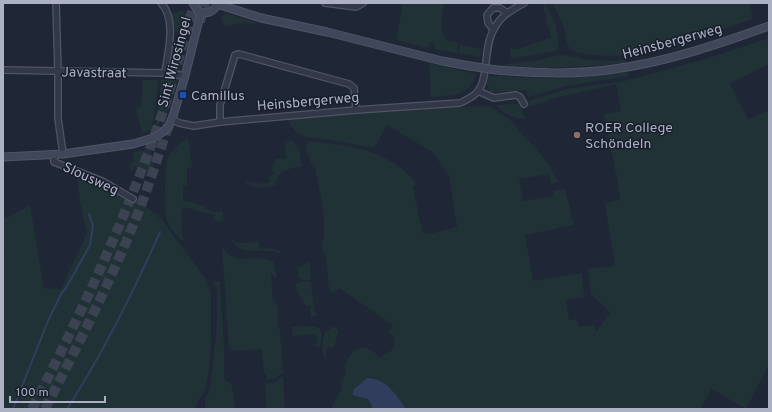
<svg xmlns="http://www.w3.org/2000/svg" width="772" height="412" viewBox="0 0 772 412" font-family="Overpass,sans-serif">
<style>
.green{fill:#213237}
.water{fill:#303d5c}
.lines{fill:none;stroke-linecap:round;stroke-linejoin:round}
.stream{stroke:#303d5c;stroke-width:2}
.highway-tunnel{stroke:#3b4252;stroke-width:10;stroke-dasharray:10 5;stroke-linecap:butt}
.street-casing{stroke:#505565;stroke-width:8}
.secondary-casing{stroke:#505565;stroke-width:9}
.street{stroke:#323847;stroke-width:5.5}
.secondary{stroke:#40475a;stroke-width:7}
.secondary-bridge-casing{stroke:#505565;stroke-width:9;stroke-linecap:butt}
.secondary-bridge{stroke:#40475a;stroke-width:7}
.transit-dot{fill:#1a4fb4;stroke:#181e2b;stroke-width:1.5}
.education-dot{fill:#8d6e63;stroke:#181e2b;stroke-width:1.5}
.labels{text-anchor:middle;stroke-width:3;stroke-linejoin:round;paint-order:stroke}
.street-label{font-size:14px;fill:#acb2c4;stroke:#181e2b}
.poi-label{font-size:14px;fill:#acb2c4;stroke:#181e2b;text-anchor:start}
</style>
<rect width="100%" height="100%" fill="#1f2636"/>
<!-- green -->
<g class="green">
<path d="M403 3H444C442 13 438 34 448 41 450 42 455 42 458 43L457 53 435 49 434 42H430L429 48 396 40Z"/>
<path d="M552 3H750L753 19C702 36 642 63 587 54 582 53 574 53 570 48 566 44 566 34 564 28 561 20 557 11 552 3Z"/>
<polygon points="546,4 556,26 559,48 557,50 551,52 511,59 510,52 511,49 517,49 551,38 543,5"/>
<polygon points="182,10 190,22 180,69 178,70 174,69 169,65 176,62 181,37 172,26 170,15"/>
<polygon points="225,13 256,22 255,25 244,23 225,26 221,18"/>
<path d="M769 38V64L730 84 748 119 769 110V364L746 409 712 389 700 409H406C399 399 381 372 367 378 365 379 363 381 362 383L364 397 370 401 372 409H331L340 391 342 388 341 383 346 372 344 366C347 363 347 358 350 355 359 344 372 347 379 358L392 350 395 337 389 332 393 325 339 288 333 293 329 290 326 257C318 249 324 243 324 234 325 212 319 188 315 166L311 163 306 147 308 141C341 145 375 147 402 169 408 174 413 177 416 185L413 186 422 232 429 234 457 227 449 175 431 151 387 125 374 148 325 139 303 137 294 130 286 118 364 110 490 106 510 120 521 133 535 147 551 168 558 182 551 184 549 174 519 179 523 201 553 196V191L565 188 574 225 525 235 533 281 582 273 584 297 566 300 569 320 577 319 579 327 594 325 597 331 610 312 591 294 588 269 615 266 605 204 621 199 604 114 621 111 616 84 547 100V102L529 106 528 104 529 101 567 89 616 82 617 83 705 59Z"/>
<polygon points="460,45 481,49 480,57 458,53"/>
<path d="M558 55C569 55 579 58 590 60 602 61 614 61 626 60V63C584 67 542 70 501 65L540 60Z"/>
<path d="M429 63 476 74C471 97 451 95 431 97Z"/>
<path d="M628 72 629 76 567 86 528 97 526 90 490 92 487 84 488 76 497 77 498 75C541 81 584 77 628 72Z"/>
<path d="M161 79H174L177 81C173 96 169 116 156 126Z"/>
<polygon points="143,80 156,80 158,84 154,117 151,129 142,133 136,108 141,107"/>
<path d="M512 104 520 105 526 119C516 119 502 114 496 105Z"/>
<path d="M188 137 192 167 187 168V186H183V200L204 206 206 209 216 212 223 211V220L220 222 214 220 215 215 183 207 181 214 183 240H181C177 235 171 229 168 223 162 211 166 176 166 161 170 151 179 144 188 137Z"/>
<path d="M291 139 299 149 302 166C287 170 280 168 275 185 266 189 254 189 246 183L245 181C253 183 262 185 270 182L269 176 275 173 271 170 276 159 286 158 285 144Z"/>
<polygon points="149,146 154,162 152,173 134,166 132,171 129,168 132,162 134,161 133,152 146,150"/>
<path d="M77 174C107 186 139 197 162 220L207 281 211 294V345L208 377 205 390 194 409H3V254L5 253 3 246V220L30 205 44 288 61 289 87 233 80 202Z"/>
<path d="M230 239 236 241V243L259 242 260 249C269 248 276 247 283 254 278 253 273 251 268 251 250 250 241 255 230 239Z"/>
<path d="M222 248C240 269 253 252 273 261L275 268 277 278 271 274 273 301 278 306 279 310 277 313 278 327 280 330 283 373 273 379 266 380V374H264L262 349 231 351V349H229Z"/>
<polygon points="310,261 311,280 303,280 299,277 298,267 306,264"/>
<polygon points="214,281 220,281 224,347 224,379 232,385 235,409 205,409 205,399 210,389 217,325 217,291"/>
<polygon points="302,282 311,282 314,309 317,315 311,318 310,306 305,305 299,294 295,288 296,284"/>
<polygon points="311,326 319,328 322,334 320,347 316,347 315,345 317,344 316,334 293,336 292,327"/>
<polygon points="333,326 339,330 334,347 326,348 326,357 324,357 322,348 324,334"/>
<polygon points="283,376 285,409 259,409 266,408 265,383 273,383"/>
</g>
<!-- water -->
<path class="water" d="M367 378C386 377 396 395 406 409L394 408 372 409 371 404 368 399 353 395V390Z"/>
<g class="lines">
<!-- stream -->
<g class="stream">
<polyline points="13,409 48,321 61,294 66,288 90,245 93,226 89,214"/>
<path d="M67 409C103 353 133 293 160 232"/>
</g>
<!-- highway-tunnel -->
<g class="highway-tunnel">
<polyline points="200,22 205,3"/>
<path d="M32 409C84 308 133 204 168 96 177 65 186 34 194 3"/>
<path d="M45 409C79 343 113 277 140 208 151 179 160 150 170 121"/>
</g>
<defs>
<g id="street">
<polyline points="56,3 58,71 58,118 63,154"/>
<path d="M161 3C177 19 168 52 165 73"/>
<polyline points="325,3 356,7 363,3"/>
<polyline points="493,29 488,23 487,15 493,8 500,8 507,13"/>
<polyline points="3,70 165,73 185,76"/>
<polyline points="478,91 494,98 516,95 520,97 524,104"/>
<path d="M172 119 179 123 194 126 220 122 356 110 460 103C466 100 474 97 478 91 489 77 483 47 494 29 500 16 512 10 524 3"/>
<polyline points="220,122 220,105 235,55 239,54 349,84 354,88 356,110"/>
<polyline points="54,154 54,162 102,181 133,199"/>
</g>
<g id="secondary">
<path d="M193 3 198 11C207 15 214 12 218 3"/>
<polyline points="217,4 261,18 327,32 442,61 470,66"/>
<path d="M496 70C535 73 575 75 614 69 667 62 719 44 769 26"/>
<polyline points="3,157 63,154 133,144 153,138 163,132 169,126 173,116 185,76 201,12"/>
</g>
</defs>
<!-- street casing -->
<use href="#street" class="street-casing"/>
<!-- secondary casing -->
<use href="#secondary" class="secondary-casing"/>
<!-- street -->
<use href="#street" class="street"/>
<!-- secondary -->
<use href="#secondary" class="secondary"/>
<defs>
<polyline id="secondary-bridge" points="470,66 496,70"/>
</defs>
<!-- secondary-bridge casing -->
<use href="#secondary-bridge" class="secondary-bridge-casing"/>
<!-- secondary-bridge -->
<use href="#secondary-bridge" class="secondary-bridge"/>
</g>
<!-- markers -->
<rect class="transit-dot" x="179" y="91" width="8" height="8" rx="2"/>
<circle class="education-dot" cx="577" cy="135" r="4"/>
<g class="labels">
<!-- street labels -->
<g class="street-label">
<text transform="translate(672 41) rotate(-15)" y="5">Heinsbergerweg</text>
<text transform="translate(174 62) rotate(-75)" y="5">Sint Wirosingel</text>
<text transform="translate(94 72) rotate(1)" y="5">Javastraat</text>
<text transform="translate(308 101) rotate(-5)" y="5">Heinsbergerweg</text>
<text transform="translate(91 178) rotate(25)" y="5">Slousweg</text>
</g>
<!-- poi labels -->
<g class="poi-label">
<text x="191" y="100">Camillus</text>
<text x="585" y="132">ROER College<tspan x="585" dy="16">Schöndeln</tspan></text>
</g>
</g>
<!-- border -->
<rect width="772" height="412" fill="none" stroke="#acb2c4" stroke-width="8"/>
<!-- scale -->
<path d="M10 396v6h95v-6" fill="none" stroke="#acb2c4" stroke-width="2"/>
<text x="16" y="396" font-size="12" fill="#acb2c4" stroke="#181e2b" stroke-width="3" paint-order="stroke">100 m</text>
</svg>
